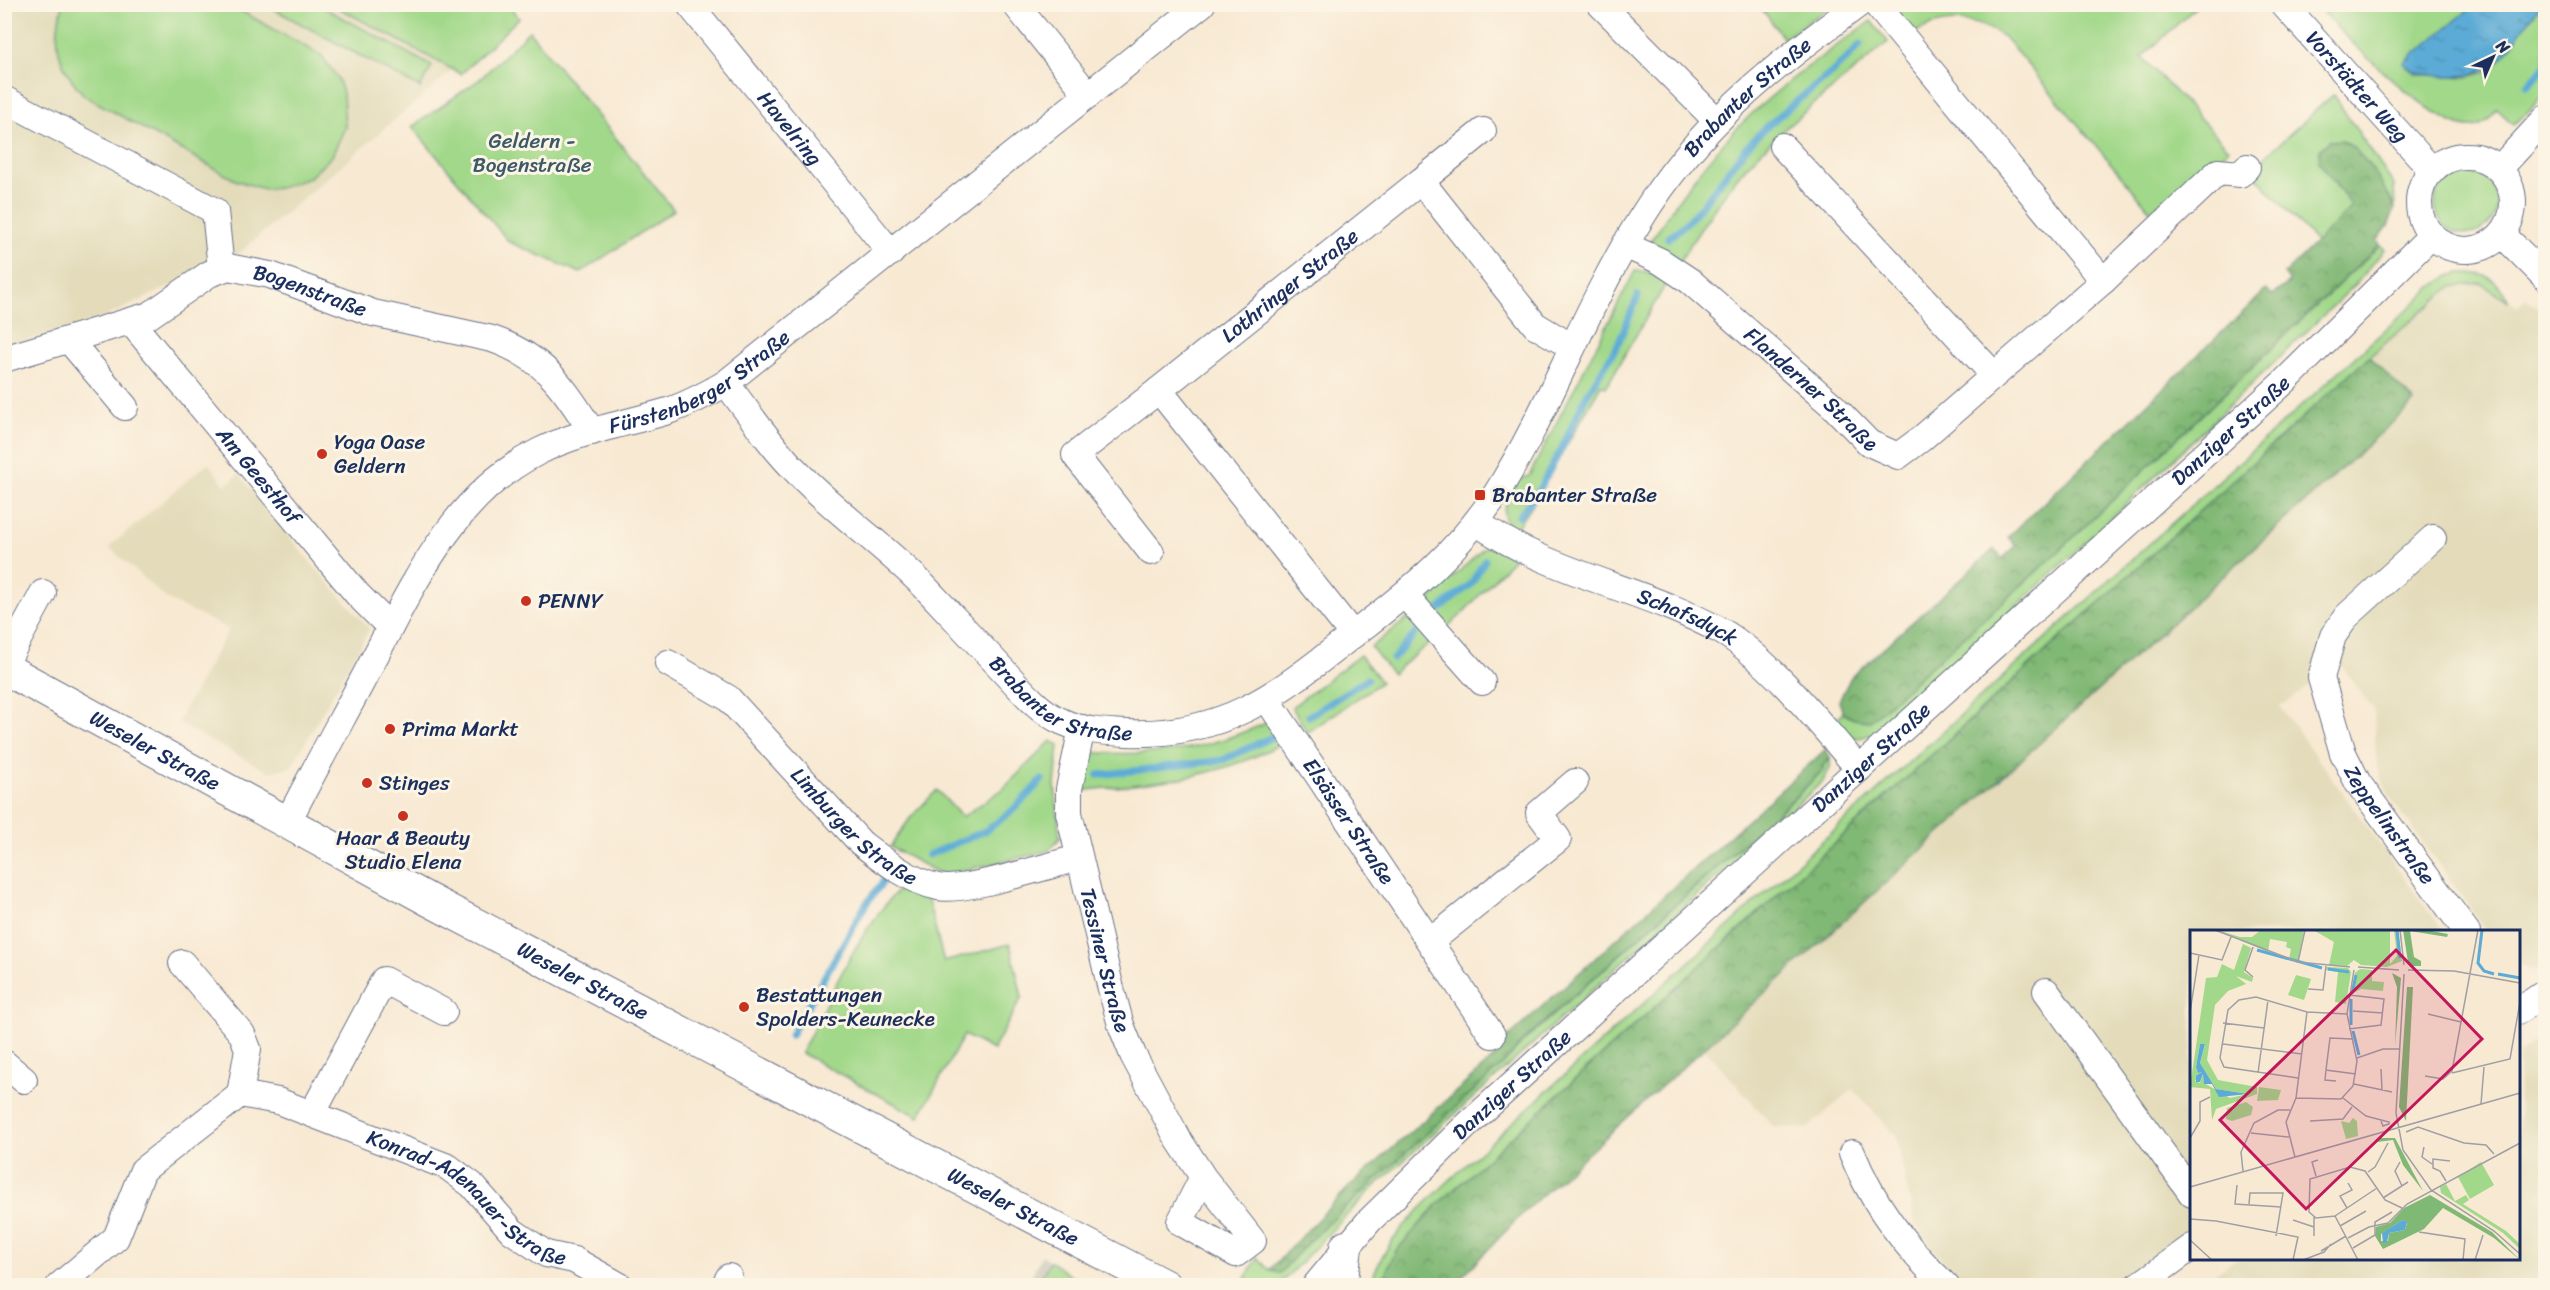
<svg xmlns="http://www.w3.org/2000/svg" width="2550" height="1290" viewBox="0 0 2550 1290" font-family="Sriracha,sans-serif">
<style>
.built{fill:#e3dbba}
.industrial{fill:#c6c5b8}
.green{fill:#a1d889;stroke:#5e8474;stroke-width:1.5}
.forest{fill:url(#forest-crowns);stroke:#4e746a;stroke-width:1.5}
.water{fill:url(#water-ripples);stroke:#3b6d9a;stroke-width:1.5}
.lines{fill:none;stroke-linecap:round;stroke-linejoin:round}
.stream{stroke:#5babd6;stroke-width:7}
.minor-casing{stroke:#687087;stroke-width:28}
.major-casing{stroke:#687087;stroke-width:34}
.minor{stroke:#fff;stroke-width:26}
.major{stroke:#fff;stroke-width:32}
.poi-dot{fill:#c8321e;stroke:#fcf5e5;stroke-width:2}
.labels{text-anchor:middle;stroke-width:6;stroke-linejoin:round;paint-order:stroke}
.street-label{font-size:21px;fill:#1b2f5e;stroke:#fcf5e5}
.park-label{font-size:21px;fill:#3c5969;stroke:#fcf5e5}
.poi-label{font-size:21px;fill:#1b2f5e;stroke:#fcf5e5;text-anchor:start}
.inset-river{fill:none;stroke:#5babd6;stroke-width:3}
.inset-road{fill:none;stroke:#a09fa4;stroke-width:1.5}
.view{fill:#c2185b;fill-opacity:0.15;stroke:#c2185b;stroke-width:3}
.inset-edge{fill:none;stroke:#1b2f5e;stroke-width:3}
</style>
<defs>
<pattern id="forest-crowns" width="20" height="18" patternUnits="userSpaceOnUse" patternTransform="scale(1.5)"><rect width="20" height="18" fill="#80b875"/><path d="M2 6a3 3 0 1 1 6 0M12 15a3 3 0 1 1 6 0" fill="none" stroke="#689663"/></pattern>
<pattern id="water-ripples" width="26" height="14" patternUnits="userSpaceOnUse" patternTransform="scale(1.5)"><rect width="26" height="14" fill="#5babd6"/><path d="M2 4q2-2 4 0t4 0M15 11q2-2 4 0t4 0" fill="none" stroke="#4a8cb1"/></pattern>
</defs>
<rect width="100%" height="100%" fill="#fcf5e5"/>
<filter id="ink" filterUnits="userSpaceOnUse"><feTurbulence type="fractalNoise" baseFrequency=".0167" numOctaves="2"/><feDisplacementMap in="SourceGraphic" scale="12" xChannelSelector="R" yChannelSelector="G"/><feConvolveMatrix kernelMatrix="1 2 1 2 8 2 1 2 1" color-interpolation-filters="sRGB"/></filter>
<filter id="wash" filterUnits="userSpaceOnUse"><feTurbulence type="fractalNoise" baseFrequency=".008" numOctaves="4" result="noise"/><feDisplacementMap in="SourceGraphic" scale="24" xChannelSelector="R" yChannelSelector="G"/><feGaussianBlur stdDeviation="1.35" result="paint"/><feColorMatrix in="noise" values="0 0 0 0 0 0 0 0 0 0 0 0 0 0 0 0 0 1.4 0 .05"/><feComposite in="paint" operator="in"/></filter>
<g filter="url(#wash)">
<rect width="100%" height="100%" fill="#f8e9d3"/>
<!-- built -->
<g class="built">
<polygon points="5,5 333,5 453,70 238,254 103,318 5,347"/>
<polygon points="2480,283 2518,307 2526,298 2545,313 2545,969 2530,970 2519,965 2518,932 2487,931 2390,797 2381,779 2376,759 2374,710 2340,664 2280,707 2443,931 2192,932 2191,1230 2112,1285 1971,1285 1939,1257 1915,1225 1896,1136 1853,1089 1807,1129 1774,1127 1704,1048 2415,402 2369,357 2451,287"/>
<polygon points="208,463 225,485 239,474 309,561 370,629 291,767 269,772 177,723 229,629 168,600 109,547"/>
<polygon points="2545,1034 2545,1285 2199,1285 2236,1259 2518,1258 2519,1054"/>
</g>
<!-- industrial -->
<polygon class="industrial" points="1042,1255 1050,1261 1037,1285 1026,1286"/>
<!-- green -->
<g class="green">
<path d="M63 5H230L321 55 338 78 343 93 345 127 332 156 310 177 280 188 264 189 235 180 85 96C58 68 51 41 63 5Z"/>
<polygon points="266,5 319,5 432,66 420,88"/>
<polygon points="333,5 508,5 519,18 461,74"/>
<polygon points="1759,5 1832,5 1784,39"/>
<path d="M1894 5H2198L2142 57 2229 149 2155 216 2005 38C1976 17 1942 15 1911 35L1895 12Z"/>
<path d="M2316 5H2476L2404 63 2415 73 2428 75 2467 77 2487 72 2541 5H2545V92L2527 114 2513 124 2497 109C2490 119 2484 126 2471 127 2436 129 2340 32 2316 5Z"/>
<path d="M1871 21 1888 42C1842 83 1791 119 1749 164 1722 194 1701 229 1679 262L1655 247 1651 241C1673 206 1697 172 1725 141 1767 94 1820 58 1871 21Z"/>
<polygon points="529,31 674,210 580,273 509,242 412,127 480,79"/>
<polygon points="2333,95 2394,185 2395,208 2385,189 2353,207 2317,243 2250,170"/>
<circle cx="2466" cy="203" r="31"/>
<path d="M2380 245 2385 249 2356 284C2197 436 2040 590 1874 734L1859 738 1851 737 1833 722 1843 713 1854 719 1870 721 2057 553Z"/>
<path d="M1635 271 1650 272 1667 282 1606 387 1601 385 1533 504 1514 531C1494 516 1509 497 1518 480L1529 476Z"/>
<path d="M2460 273C2487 272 2496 278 2509 301L2480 283 2451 287 2369 357 1437 1205 1396 1251 1380 1285 1371 1286C1379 1240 1438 1192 1470 1161L2431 288 2449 276Z"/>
<polygon points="1486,546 1515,557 1459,617 1442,631 1422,607"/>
<polygon points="1412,615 1433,640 1392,674 1371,647"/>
<polygon points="1360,655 1381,682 1307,733 1292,707"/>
<path d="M1268 722 1285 741C1223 779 1149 783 1078 791L1087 752C1155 757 1205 751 1268 722Z"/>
<polygon points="1051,741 1059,745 1055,785 1060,838 1048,851 948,874 937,872 890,847 911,817 937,790 962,817 1003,789"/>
<polygon points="1830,759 1830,768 1823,781 1368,1193 1279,1285 1242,1285 1257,1257 1270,1271 1280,1273 1308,1242 1502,1065 1524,1041 1794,799 1824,769 1821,767"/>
<path d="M902 886 926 893 944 962 1010 944 1022 997 993 1050 964 1035 919 1117 801 1053C831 997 856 932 902 886Z"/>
<polygon points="1050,1261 1083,1285 1056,1285 1041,1278"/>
</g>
<!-- forest -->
<g class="forest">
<path d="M2342 140C2366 154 2382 184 2395 208L2388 226 2377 241 2380 245 2057 553 1870 721 1854 719 1843 713 1839 701 1851 677 1994 549 2002 559 2016 546 2008 537 2266 290 2272 295 2290 282 2284 274 2352 207 2319 162 2320 149 2330 141Z"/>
<polygon points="2369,357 2415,402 1529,1207 1454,1285 1380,1285 1396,1251 1437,1205"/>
<polygon points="1826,749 1830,759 1822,767 1824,769 1794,798 1524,1040 1502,1065 1308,1242 1280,1273 1269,1270 1349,1187 1496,1056 1493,1051"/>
</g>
<!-- water -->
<path class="water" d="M2476 4 2541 5C2506 47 2506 79 2442 76 2426 75 2416 74 2403 63Z"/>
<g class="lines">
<!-- stream -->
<g class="stream">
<polyline points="1911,6 1915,4"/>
<polyline points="2527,86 2546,65"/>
<path d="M1668 238C1701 216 1727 167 1756 137 1788 104 1829 80 1860 45"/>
<polyline points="1519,516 1537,493 1562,448 1586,396 1617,346 1638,296"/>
<polyline points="1440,609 1471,584 1485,560"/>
<polyline points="1393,659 1415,634"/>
<polyline points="1309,716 1367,679"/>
<polyline points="1098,775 1223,760 1272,737"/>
<polyline points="928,855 987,830 1013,810 1042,780"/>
<polyline points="791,1035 866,904 885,879"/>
</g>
</g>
</g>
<g filter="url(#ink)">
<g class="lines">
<defs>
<g id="minor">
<path id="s1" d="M689 4 891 253"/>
<polyline points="1015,4 1088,95"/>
<polyline points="1600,4 1716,120"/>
<path id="s2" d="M2283 4 2432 170"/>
<polyline points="4,99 215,211 221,269"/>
<polyline points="1782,146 1993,374"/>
<circle cx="2466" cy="203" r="47"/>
<polyline points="2499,169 2546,118"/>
<polyline points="1421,181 1483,131"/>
<polyline points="2502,234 2546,278"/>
<path id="s3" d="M1625 245 1660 261 1690 281 1833 406 1869 443 1898 456 1921 439 2103 281 1876 4"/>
<polyline points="2103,281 2218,172 2240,174 2247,167"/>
<path id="s4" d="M130 321 358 595 390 627"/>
<polyline points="69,340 125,407"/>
<path id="s5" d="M4 359 150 315 209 274 228 267 270 275 373 313 492 339C544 357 564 387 592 432"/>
<path id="s6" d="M726 383C749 413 770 445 797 472 836 513 884 545 924 586 950 614 976 641 1002 669 1020 688 1039 712 1063 722 1083 731 1105 732 1127 733 1229 737 1282 690 1358 631 1411 590 1459 551 1496 494 1551 407 1585 307 1640 220 1698 125 1771 69 1859 4"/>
<path id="s7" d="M1476 522C1550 574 1643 588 1721 631 1767 657 1823 727 1859 769"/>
<path id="s8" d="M2433 538 2347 616 2333 636 2321 678 2343 753 2358 783 2467 932"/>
<polyline points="1151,552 1075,455 1159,390"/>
<polyline points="1405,595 1482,682"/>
<path id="s9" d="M1353 635 1159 390 1421 181 1535 325 1572 347"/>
<path id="s10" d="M668 663 728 698 861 843C882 859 911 882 938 887 964 893 1049 865 1079 858"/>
<polyline points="4,666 43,593"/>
<path id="s11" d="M1267 699 1492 1035"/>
<path id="s12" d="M1082 728 1069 789V813L1110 985 1121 1025 1133 1055 1178 1139 1203 1177 1253 1241 1236 1254 1180 1222 1203 1177"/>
<path id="s13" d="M287 823C313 772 341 721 368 670 411 589 452 495 538 452 579 431 625 424 668 411 689 404 707 394 726 383L1202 4"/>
<polyline points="1431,941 1558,839 1539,813 1575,782"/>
<polyline points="182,963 242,1034 248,1049 240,1094"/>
<polyline points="2046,991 2192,1194"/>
<polyline points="2518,1011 2546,992"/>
<polyline points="4,1063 24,1080"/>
<polyline points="312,1114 384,980 444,1012"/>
<path d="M1852 1153C1873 1205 1905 1247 1946 1286"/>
<path id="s14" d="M59 1286 116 1238 143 1170 240 1094 278 1101 448 1167 472 1185 512 1231 546 1254 574 1260 620 1286"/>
<polyline points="724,1286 729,1277"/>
<path id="s15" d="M1315 1286 1369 1221 1464 1128 2285 381 2432 235"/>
<polyline points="2138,1286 2192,1247"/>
</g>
<g id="major">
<path id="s16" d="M4 668 429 900 1165 1286"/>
<polyline points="1341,1286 1346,1247"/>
</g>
</defs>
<!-- minor casing -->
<use href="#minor" class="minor-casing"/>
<!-- major casing -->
<use href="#major" class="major-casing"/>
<!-- minor -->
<use href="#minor" class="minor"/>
<!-- major -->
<use href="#major" class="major"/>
</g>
</g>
<!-- markers -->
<g class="poi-dot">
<circle cx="322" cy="454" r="6"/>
<rect x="1474" y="489" width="12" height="12" rx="3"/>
<circle cx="526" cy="601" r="6"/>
<circle cx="390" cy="729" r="6"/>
<circle cx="367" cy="783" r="6"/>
<circle cx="403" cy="816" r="6"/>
<circle cx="744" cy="1007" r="6"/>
</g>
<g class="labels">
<!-- street labels -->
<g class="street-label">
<text dy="7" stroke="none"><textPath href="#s2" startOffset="111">Vorstädter Weg</textPath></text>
<text dy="7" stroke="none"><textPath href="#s6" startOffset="1474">Brabanter Straße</textPath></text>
<text dy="7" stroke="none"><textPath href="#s1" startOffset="160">Havelring</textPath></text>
<text dy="7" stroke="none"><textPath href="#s9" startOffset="480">Lothringer Straße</textPath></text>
<text dy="7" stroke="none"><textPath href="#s5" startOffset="330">Bogenstraße</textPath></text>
<text dy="7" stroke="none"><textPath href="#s13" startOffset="632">Fürstenberger Straße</textPath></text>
<text dy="7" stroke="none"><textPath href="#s3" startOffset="237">Flanderner Straße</textPath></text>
<text dy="7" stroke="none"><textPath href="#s15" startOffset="1254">Danziger Straße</textPath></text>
<text dy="7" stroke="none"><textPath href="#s4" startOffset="201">Am Geesthof</textPath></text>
<text dy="7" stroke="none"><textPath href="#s7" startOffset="232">Schafsdyck</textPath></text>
<text dy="7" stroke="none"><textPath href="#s6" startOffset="468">Brabanter Straße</textPath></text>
<text dy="7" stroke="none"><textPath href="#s16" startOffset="172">Weseler Straße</textPath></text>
<text dy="7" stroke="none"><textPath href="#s15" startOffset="768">Danziger Straße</textPath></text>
<text dy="7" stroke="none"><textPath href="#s11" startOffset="147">Elsässer Straße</textPath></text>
<text dy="7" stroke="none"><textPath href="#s10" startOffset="250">Limburger Straße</textPath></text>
<text dy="7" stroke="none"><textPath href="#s8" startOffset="348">Zeppelinstraße</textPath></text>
<text dy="7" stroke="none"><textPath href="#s12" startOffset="238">Tessiner Straße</textPath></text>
<text dy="7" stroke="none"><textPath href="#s16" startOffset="658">Weseler Straße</textPath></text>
<text dy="7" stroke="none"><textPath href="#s15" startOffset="282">Danziger Straße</textPath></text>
<text dy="7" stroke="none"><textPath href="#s14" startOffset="525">Konrad-Adenauer-Straße</textPath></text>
<text dy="7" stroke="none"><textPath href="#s16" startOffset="1144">Weseler Straße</textPath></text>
</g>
<!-- park labels -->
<g class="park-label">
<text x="532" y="148">Geldern -<tspan x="532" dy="24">Bogenstraße</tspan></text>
</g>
<!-- poi labels -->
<g class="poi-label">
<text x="334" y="449">Yoga Oase<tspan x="334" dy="24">Geldern</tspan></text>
<text x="1492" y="502">Brabanter Straße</text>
<text x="538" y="608">PENNY</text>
<text x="402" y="736">Prima Markt</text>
<text x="379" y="790">Stinges</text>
<text x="403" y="845" text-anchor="middle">Haar &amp; Beauty<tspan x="403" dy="24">Studio Elena</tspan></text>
<text x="756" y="1002">Bestattungen<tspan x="756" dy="24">Spolders-Keunecke</tspan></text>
</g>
</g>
<!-- overview -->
<g transform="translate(2190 930)">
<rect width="330" height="330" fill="#f8e9d3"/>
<path d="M27 0 50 7H62L71 0H114L108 31 99 29 101 19 96 17 97 12 80 9 78 22ZM200 0V34L207 26 204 0H208L212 31 197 37 171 35 164 30 157 36 139 35 144 12 125 1ZM53 14 61 18 54 42 63 48 62 52 46 46 56 54 38 61 25 75 17 130 28 150 67 157V164L26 179 22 190 20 159 0 157 16 48 27 47 32 34 44 40ZM10 114 15 115 10 133 26 159 58 164 40 168 14 153 13 144 10 153 5 151 12 142 8 143 6 137ZM137 37 158 38 161 42 156 74 145 72 148 42 136 40ZM170 39 182 40V51L194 52 193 61 171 59 161 64 165 43ZM106 45 121 49 114 70 98 65ZM69 157 91 160 88 170 67 171ZM56 172 63 177 61 185 42 191 36 189 37 178ZM163 188 167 191 168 206 156 209 151 191 159 193ZM291 232 304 255 280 269 268 247ZM256 254 265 271 276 265 279 270 273 274 316 301 330 314V319L313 303 251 263 250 257Z" fill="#a1d889" fill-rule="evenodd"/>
<path d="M213 0H236L258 4 257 7 220 1 224 27 231 31V36H223L218 32ZM202 43 211 48 205 116 207 57ZM217 57H223L216 191 209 177ZM188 208H205L233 261 213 235 203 210 187 212ZM240 265 302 302 330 330 304 308 253 278 234 299 193 319 185 306 186 297 200 293 214 278ZM213 290 217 293 215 300 199 303 198 311H191V304Z" fill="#80b875" fill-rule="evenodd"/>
<path d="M10 114H15L10 133 26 159 58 164 29 167 22 154H14L13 144 10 152H6V146L12 142 8 143 6 137ZM213 290 217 292 215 300 199 303 197 312 193 313 192 303Z" fill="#5babd6"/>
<path class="inset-river" d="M207 0 210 28M292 0 288 33 294 41 304 44M67 20 132 38M138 39 159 42M308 44 330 48M162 63 166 45M161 95V69M163 101 169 125"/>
<path class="inset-road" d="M25 0 108 32 160 37M210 0 214 35M0 23 32 30 41 7M108 32 115 0M168 37 209 40M218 40 264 41 330 53M214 44 206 183 213 220 241 260 304 301 330 324M63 47 55 40 63 17M118 59 133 60 136 36M163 81 193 83M0 82 9 25M238 84 271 92M33 93 74 98M159 99 191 95 194 69 159 65M162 109 140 108 136 140 166 144M33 114 112 124M167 128 193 119H210M191 139 192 160M136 140 135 150 146 151M68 143 78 70M262 143 320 129 330 72M235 146 253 149 262 141 288 0M108 148 34 137 30 128 38 80 49 70 66 67 117 82 157 84M164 154 202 162M106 168 151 169 163 156 167 131 157 84 164 40M153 168 176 186 199 192V194L193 196 191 191M291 174 294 137M120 191 153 189 162 177M216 202 228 197 274 213 296 215 304 224M61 203 99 207M0 208 10 191V172L20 167M234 217 232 227 242 234M105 227 96 192 106 168 117 82M210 232 205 241 212 256M53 241 51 222 64 193 88 180H100M178 242 185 237 198 213M126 246 122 232 128 230M256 251 250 241 243 238V229L260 231M47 255 45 274 91 277M0 257 330 163M193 268 218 252M59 274 60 263H93L86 306M157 278 150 266 162 260 158 253M145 286 187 258M0 289 26 291 108 307 103 330M103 290 124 297M150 296 176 281M229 302 275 309 273 330M124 306V287M158 308 179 297 198 293 217 274 330 213M0 310 22 330M163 318 185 305V292L202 282M131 321 156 306M113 330 134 322 141 314M168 330 145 286 126 288 119 282 120 249 160 237 175 241 195 270 212 278M285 330 293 305"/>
<path class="view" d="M206 20 292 109 116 279 30 190Z"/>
<rect width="330" height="330" class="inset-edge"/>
</g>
<!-- margin -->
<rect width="2550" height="1290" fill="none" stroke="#fcf5e5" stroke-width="24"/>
<!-- north arrow -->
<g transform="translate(2493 57) rotate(44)" stroke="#fcf5e5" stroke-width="4.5" paint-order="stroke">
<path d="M0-4.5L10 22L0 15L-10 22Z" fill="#1b2f5e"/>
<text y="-9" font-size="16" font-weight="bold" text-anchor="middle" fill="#1b2f5e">N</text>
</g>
</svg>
